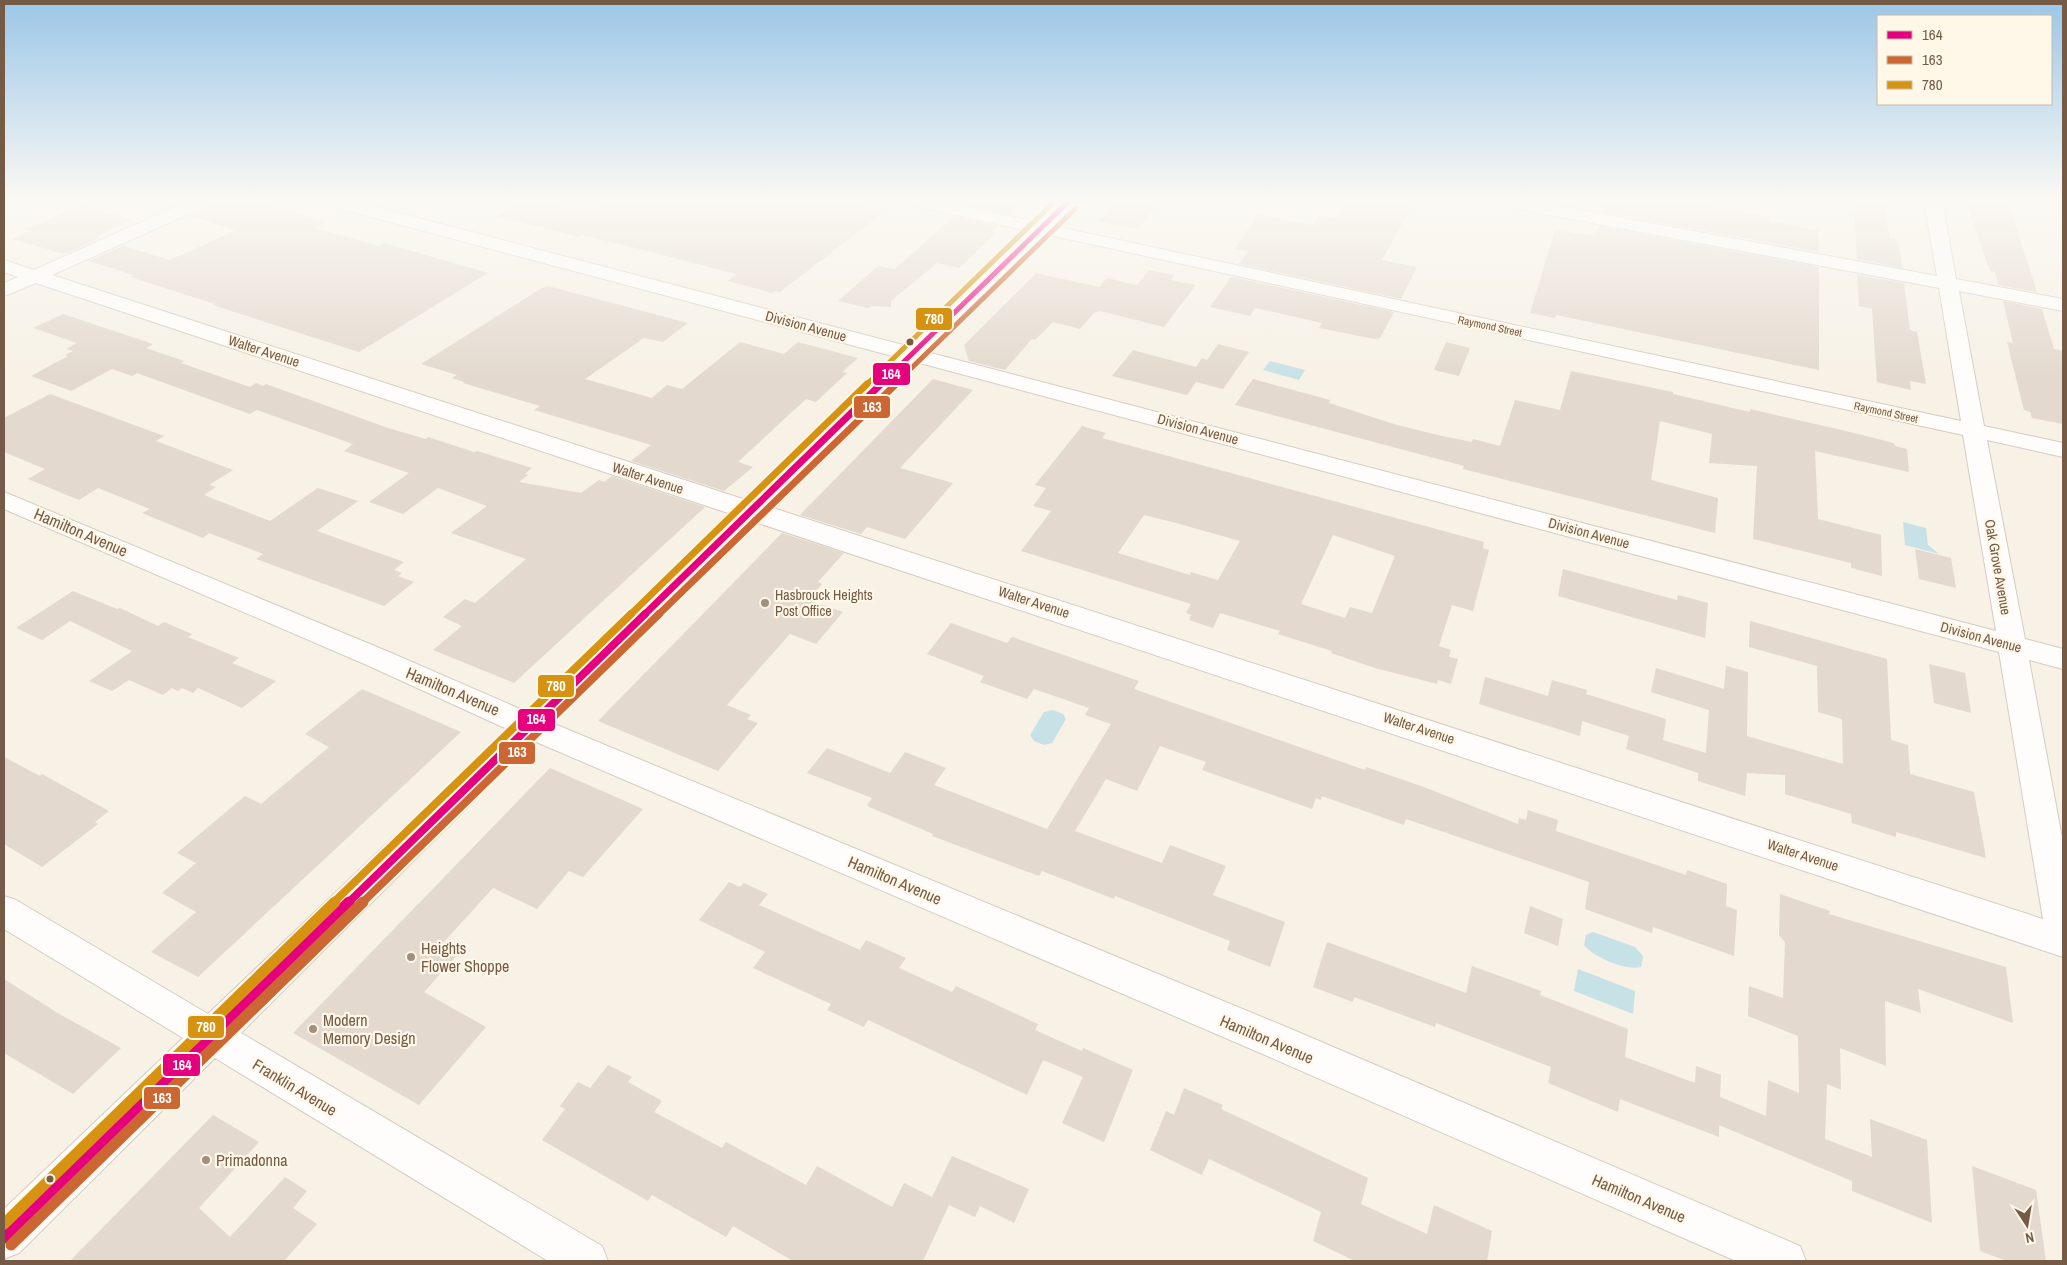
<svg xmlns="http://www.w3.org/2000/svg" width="2067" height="1265" viewBox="0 0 2067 1265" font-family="'Archivo Narrow',sans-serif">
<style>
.water{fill:#c7e2e7}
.building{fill:#e3d9ce;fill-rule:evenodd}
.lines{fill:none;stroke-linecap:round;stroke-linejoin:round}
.minor-casing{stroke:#d6ccc1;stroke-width:2}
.minor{fill:#fefdfb;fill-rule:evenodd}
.bus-1-far3-casing{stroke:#fff7e7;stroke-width:8}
.bus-1-far2-casing{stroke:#fff7e7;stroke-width:10}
.bus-1-far1-casing{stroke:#fff7e7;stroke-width:12}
.bus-1-casing{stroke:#fff7e7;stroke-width:14}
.bus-2-far3-casing{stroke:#fff7e7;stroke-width:8}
.bus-2-far2-casing{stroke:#fff7e7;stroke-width:10}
.bus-2-far1-casing{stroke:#fff7e7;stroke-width:12}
.bus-2-casing{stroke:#fff7e7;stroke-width:14}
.bus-3-far3-casing{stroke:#fff7e7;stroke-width:8}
.bus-3-far2-casing{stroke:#fff7e7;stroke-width:10}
.bus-3-far1-casing{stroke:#fff7e7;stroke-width:12}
.bus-3-casing{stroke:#fff7e7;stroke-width:14}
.bus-1-far3{stroke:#e5007d;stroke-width:5}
.bus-1-far2{stroke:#e5007d;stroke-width:7}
.bus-1-far1{stroke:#e5007d;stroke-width:8}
.bus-1{stroke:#e5007d;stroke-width:11}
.bus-2-far3{stroke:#c63;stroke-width:5}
.bus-2-far2{stroke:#c63;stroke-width:7}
.bus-2-far1{stroke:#c63;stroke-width:8}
.bus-2{stroke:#c63;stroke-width:11}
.bus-3-far3{stroke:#d69312;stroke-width:5}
.bus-3-far2{stroke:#d69312;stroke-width:7}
.bus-3-far1{stroke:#d69312;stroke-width:8}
.bus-3{stroke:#d69312;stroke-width:11}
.bus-dot{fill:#755a46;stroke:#fff7e7;stroke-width:2}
.poi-dot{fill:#a28f7e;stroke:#fff7e7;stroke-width:2}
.labels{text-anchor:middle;stroke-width:4.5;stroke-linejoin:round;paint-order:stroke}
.far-street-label{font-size:11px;fill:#755a46;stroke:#fff7e7}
.street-label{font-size:14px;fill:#755a46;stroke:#fff7e7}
.poi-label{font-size:14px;fill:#755a46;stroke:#fff7e7;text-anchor:start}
.near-street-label{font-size:16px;fill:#755a46;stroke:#fff7e7}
.near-poi-label{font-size:16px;fill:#755a46;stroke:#fff7e7;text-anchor:start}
.line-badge{stroke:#fff7e7;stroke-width:2}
.badge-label{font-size:14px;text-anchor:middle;font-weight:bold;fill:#fff}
</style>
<rect width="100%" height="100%" fill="#f7f1e6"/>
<!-- water -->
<g class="water">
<polygon points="1270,361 1305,370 1299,380 1263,370"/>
<polygon points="1903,522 1926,528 1928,545 1939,554 1905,545"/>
<polygon points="1053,710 1063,714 1066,719 1052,743 1044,745 1034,741 1030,735 1044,712"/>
<path d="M1593 932 1635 947 1643 956 1641 967C1626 971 1593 957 1584 945L1586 935Z"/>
<polygon points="1578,969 1635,991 1633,1014 1574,991"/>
</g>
<!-- building -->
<g class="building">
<polygon points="213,201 249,201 292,212 326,222 314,228 379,246 384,243 488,273 359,352 212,305 215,304 130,277 134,275 88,261 123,246 170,260 236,230 190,216 210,207"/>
<polygon points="523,201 541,202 570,210 575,208 592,212 610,201 838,201 884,212 780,292 775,291 772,293 728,281 737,274 624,245 581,235 578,237 496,216"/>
<polygon points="971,201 1025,201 1011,214 967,205"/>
<polygon points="1118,201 1162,201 1137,229 1099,221"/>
<polygon points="1347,201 1415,201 1382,260 1417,267 1401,299 1239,264 1248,251 1235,249 1258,214 1312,225 1320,215 1336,218"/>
<polygon points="1605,201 1675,201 1770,217 1769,221 1818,230 1819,252 1602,212"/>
<polygon points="1859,201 1884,203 1889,237 1896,239 1896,243 1899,244 1902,268 1857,259 1855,221 1855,210 1859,210"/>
<polygon points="1970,201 2010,208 2037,292 1998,285 1995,272 1990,271 1967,205 1971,206"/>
<polygon points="82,206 132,220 95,237 100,238 65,254 12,239 30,231 25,229"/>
<polygon points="954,216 998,226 991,232 996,233 959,268 937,263 891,301 891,307 871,306 868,308 838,301 878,266 895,269"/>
<polygon points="1598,226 1819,267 1819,370 1556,315 1555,318 1530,313 1555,230 1595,236"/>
<polygon points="1149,270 1174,275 1171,280 1196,285 1164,327 1100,311 1094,313 1080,329 1053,322 1035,340 1032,339 1005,370 969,361 964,345 1036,273 1099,287 1107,278 1137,285"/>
<polygon points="1857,275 1904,283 1910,330 1917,332 1926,384 1910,381 1911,390 1877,382 1872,309 1859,306"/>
<polygon points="1231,277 1394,312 1380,338 1374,339 1319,328 1322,323 1255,308 1250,316 1210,307"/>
<polygon points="548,286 688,323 663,342 644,338 585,379 652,398 667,385 682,389 740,342 784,354 798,342 858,358 842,372 847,373 816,402 806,399 738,462 753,467 724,491 631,461 651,445 534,410 540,406 463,383 464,382 452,378 457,375 421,364 542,288"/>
<polygon points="2003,301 2042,309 2054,349 2063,351 2063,424 2032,418 2030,412 2024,410 2007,342 2013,343"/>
<polygon points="63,314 153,344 146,348 184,361 181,363 250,387 256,383 263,386 266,384 388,428 426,439 428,437 474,452 477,451 532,468 525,474 528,475 519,482 581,493 599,480 604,482 612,476 705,507 514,683 433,650 462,626 443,617 465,599 475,603 526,559 451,533 487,506 438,488 403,514 369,502 409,473 344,451 353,444 257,410 250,414 137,373 132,376 112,369 71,391 31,376 68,356 65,355 73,351 66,349 77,343 33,328"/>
<polygon points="1446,342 1470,348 1459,376 1434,370"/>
<polygon points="1218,344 1249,352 1223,389 1196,382 1187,395 1112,376 1133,350 1196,367 1202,358 1207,360"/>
<polygon points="1571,371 1673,392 1673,394 1750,412 1750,409 1850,432 1894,443 1895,446 1907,449 1909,472 1815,451 1818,519 1881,535 1882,576 1851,568 1851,563 1753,539 1757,466 1709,463 1712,434 1660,421 1651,480 1718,498 1715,533 1463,469 1464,466 1235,405 1253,379 1330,400 1329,403 1397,425 1442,436 1472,442 1473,439 1500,446 1515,400 1560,410"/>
<polygon points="933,379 973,390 900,468 953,483 905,539 867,527 861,534 800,515"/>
<polygon points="50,394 164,436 156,441 233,470 209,485 216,487 204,495 270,521 318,488 358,501 317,531 404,562 394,570 402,573 398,576 414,582 384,606 256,559 263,554 209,533 203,538 142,513 150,509 98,488 79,500 28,479 45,469 4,452 4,418"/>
<path d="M1082 426 1106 433 1102 438 1484 542 1483 548 1489 550 1473 611 1452 605 1439 646 1451 650 1449 657 1458 659 1451 684 1438 680 1437 684 1375 668 1331 653 1332 651 1278 634 1280 631 1220 613 1213 628 1189 620 1191 615 1186 613 1191 604 1021 551 1051 511 1033 506 1046 488 1035 485ZM1144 515 1176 523 1240 541 1218 580 1191 572 1190 575 1118 553ZM1333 535 1395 556 1372 613 1350 607 1345 618 1301 604Z"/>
<polygon points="782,533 844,553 818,582 822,584 808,600 843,612 816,644 790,634 727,705 751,715 747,719 758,723 718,771 598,721"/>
<polygon points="1915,549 1951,558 1956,588 1919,579"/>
<polygon points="1563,569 1677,600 1678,595 1708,603 1705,638 1558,596"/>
<polygon points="73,591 117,609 120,608 158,626 164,622 192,634 188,637 239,658 232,663 276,681 242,708 198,688 193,693 182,688 178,691 172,688 163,695 129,680 112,691 89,681 132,651 70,621 42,640 16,628"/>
<polygon points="1750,621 1887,659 1891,740 1908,745 1910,774 1974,792 1986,858 1896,832 1896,837 1852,823 1851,814 1785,794 1785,775 1747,773 1745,796 1698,781 1698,773 1626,749 1629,736 1582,721 1580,736 1479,704 1485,677 1548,696 1552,680 1587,690 1586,694 1666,719 1663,740 1706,753 1709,710 1651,692 1656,668 1724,689 1726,666 1748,672 1747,736 1843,764 1842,719 1818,712 1817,666 1749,647"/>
<polygon points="951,623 1007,643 1012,637 1139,681 1134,689 1365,770 1366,767 1421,786 1518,824 1519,818 1526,820 1528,810 1558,820 1556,831 1686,875 1687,870 1727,884 1726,906 1737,910 1734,956 1653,927 1652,933 1585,909 1589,882 1406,819 1404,825 1322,796 1321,800 1316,798 1312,809 1202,770 1206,762 1160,746 1137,791 1106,779 1075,831 1162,863 1170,845 1226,866 1213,895 1285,922 1270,967 1227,950 1230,941 1115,896 1114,899 1042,871 1039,876 932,836 933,834 867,806 872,798 807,773 827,748 890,773 905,752 946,768 934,785 1047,829 1111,724 1085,715 1089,708 1034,689 1027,699 980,682 984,676 927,654"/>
<polygon points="1929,664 1965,673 1971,713 1934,703"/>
<polygon points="362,689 461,732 198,977 151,952 196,912 162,893 196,863 177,853 245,796 261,804 329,747 305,734"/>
<polygon points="4,757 40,776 42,774 109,811 95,822 98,824 42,867 4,844"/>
<polygon points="550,768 643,809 583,877 569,871 537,909 493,888 442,944 459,953 424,992 486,1027 419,1105 293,1033"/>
<polygon points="729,882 740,887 744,883 768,894 759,905 860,950 866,940 906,958 899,968 952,992 956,986 1038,1024 1035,1030 1082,1051 1083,1048 1133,1070 1104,1142 1062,1123 1083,1077 1043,1060 1027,1095 868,1020 864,1027 827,1010 831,1004 753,968 765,952 699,920"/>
<polygon points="1780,894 1830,911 1829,914 2006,967 2013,1023 1918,989 1921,1013 1885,1001 1886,1066 1840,1048 1841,1090 1827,1084 1825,1139 1872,1157 1870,1119 1927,1140 1932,1223 1852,1191 1852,1181 1719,1125 1719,1137 1620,1099 1618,1112 1548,1083 1551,1067 1436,1023 1435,1027 1354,997 1353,1002 1313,987 1327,942 1466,993 1472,966 1541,991 1540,995 1628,1029 1625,1057 1695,1083 1696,1066 1721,1075 1720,1097 1766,1116 1768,1080 1799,1093 1798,1036 1748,1016 1749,986 1783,998 1785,942 1779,935"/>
<polygon points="1530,906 1563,919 1558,946 1524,933"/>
<polygon points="4,979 61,1015 121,1048 73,1094 4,1053"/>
<polygon points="608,1065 632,1077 628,1082 662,1101 654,1112 722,1148 726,1142 806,1185 817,1166 892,1207 904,1183 932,1197 952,1156 1029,1189 1014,1223 980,1206 975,1217 949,1205 923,1261 793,1261 733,1226 726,1237 652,1195 648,1201 542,1140 565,1109 560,1106 578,1082 590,1088"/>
<polygon points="1184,1088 1223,1105 1221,1109 1368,1178 1361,1204 1427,1234 1434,1205 1492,1231 1487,1261 1355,1261 1313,1241 1321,1212 1209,1159 1202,1175 1150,1150 1166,1111 1174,1115"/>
<polygon points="213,1115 259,1142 199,1208 230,1237 285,1177 307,1191 293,1208 317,1224 284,1261 70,1261"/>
<polygon points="1972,1166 2036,1190 2046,1261 2007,1261 1980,1251"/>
</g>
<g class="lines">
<defs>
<path id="minor" d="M188 201H211L209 205 52 275 746 500 896 357 326 205 324 201H353L907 346 1028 231 916 206 910 205 908 201H941L1037 222 1059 201H1077L1054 226 1961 421 1939 288 1502 206 1496 205 1494 201H1531L1937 276 1924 201H1942L1956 279 2063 299V311L1959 291 1984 426 2063 443V457L1987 440 2025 639 2063 649V669L2029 660 2063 843V957L755 522 552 723 1291 1029 1800 1246 1806 1261H1736L1265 1055 534 741 241 1033 602 1246 608 1261H548L215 1058 19 1253 4 1259V1209L183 1038 4 929V896L16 900 208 1014 507 729 369 666 4 509V492L389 652 525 711 731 514 36 283 4 296V283L18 277 4 272V260L34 270ZM1045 234 1963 435 1996 631 927 352ZM916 362 1999 652 2043 919 770 507Z"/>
</defs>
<!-- minor casing -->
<use href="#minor" class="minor-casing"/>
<!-- minor -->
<use href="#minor" class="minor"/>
<defs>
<polyline id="bus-1-far3" points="880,385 1069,201"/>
<polyline id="bus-1-far2" points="644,615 881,384"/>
<polyline id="bus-1-far1" points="348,903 645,614"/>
<polyline id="bus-1" points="4,1238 349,902"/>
<polyline id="bus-2-far3" points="894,385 1076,208"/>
<polyline id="bus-2-far2" points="658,615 896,384"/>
<polyline id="bus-2-far1" points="362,903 659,614"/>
<polyline id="bus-2" points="11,1245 363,902"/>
<polyline id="bus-3-far3" points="866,385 1055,201"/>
<polyline id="bus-3-far2" points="630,615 867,384"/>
<polyline id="bus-3-far1" points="333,903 631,614"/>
<polyline id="bus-3" points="4,1224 335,902"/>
</defs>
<!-- bus-1-far3 casing -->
<use href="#bus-1-far3" class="bus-1-far3-casing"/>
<!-- bus-1-far2 casing -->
<use href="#bus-1-far2" class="bus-1-far2-casing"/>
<!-- bus-1-far1 casing -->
<use href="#bus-1-far1" class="bus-1-far1-casing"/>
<!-- bus-1 casing -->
<use href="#bus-1" class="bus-1-casing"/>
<!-- bus-2-far3 casing -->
<use href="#bus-2-far3" class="bus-2-far3-casing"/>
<!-- bus-2-far2 casing -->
<use href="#bus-2-far2" class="bus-2-far2-casing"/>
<!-- bus-2-far1 casing -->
<use href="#bus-2-far1" class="bus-2-far1-casing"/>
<!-- bus-2 casing -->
<use href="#bus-2" class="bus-2-casing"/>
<!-- bus-3-far3 casing -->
<use href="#bus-3-far3" class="bus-3-far3-casing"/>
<!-- bus-3-far2 casing -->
<use href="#bus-3-far2" class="bus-3-far2-casing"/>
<!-- bus-3-far1 casing -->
<use href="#bus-3-far1" class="bus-3-far1-casing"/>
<!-- bus-3 casing -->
<use href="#bus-3" class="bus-3-casing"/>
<!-- bus-1-far3 -->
<use href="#bus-1-far3" class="bus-1-far3"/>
<!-- bus-1-far2 -->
<use href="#bus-1-far2" class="bus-1-far2"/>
<!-- bus-1-far1 -->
<use href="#bus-1-far1" class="bus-1-far1"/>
<!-- bus-1 -->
<use href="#bus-1" class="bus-1"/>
<!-- bus-2-far3 -->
<use href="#bus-2-far3" class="bus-2-far3"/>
<!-- bus-2-far2 -->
<use href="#bus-2-far2" class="bus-2-far2"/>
<!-- bus-2-far1 -->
<use href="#bus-2-far1" class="bus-2-far1"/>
<!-- bus-2 -->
<use href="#bus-2" class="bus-2"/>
<!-- bus-3-far3 -->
<use href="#bus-3-far3" class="bus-3-far3"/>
<!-- bus-3-far2 -->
<use href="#bus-3-far2" class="bus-3-far2"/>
<!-- bus-3-far1 -->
<use href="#bus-3-far1" class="bus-3-far1"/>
<!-- bus-3 -->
<use href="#bus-3" class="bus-3"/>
</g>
<!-- sky -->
<linearGradient id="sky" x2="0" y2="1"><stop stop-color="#9bc6e8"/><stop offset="0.53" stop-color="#fbf9f4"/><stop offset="1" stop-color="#fbf9f4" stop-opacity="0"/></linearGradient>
<rect width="2067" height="378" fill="url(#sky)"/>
<!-- markers -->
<g class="bus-dot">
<circle cx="910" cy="342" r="4.5"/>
<circle cx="50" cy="1179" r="4.5"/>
</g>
<g class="poi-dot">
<circle cx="765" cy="603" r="5"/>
<circle cx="411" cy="957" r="5"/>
<circle cx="313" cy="1029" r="5"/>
<circle cx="206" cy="1160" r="5"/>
</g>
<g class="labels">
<!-- far-street labels -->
<g class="far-street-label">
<text transform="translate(1490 326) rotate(12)" y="4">Raymond Street</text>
<text transform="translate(1886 412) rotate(12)" y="4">Raymond Street</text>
</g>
<!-- street labels -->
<g class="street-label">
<text transform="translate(806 326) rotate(15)" y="5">Division Avenue</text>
<text transform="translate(264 351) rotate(18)" y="5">Walter Avenue</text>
<text transform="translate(1198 429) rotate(15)" y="5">Division Avenue</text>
<text transform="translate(648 478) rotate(18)" y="5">Walter Avenue</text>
<text transform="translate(1589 533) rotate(15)" y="5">Division Avenue</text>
<text transform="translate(1998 567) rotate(80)" y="5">Oak Grove Avenue</text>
<text transform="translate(1034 602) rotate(18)" y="5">Walter Avenue</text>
<text transform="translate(1981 637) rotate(15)" y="5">Division Avenue</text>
<text transform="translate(1419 728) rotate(18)" y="5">Walter Avenue</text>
<text transform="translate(1803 855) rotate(18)" y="5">Walter Avenue</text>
</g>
<!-- poi labels -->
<g class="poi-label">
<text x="775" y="600">Hasbrouck Heights<tspan x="775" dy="16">Post Office</tspan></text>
</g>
<!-- near-street labels -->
<g class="near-street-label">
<text transform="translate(81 532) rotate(23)" y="6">Hamilton Avenue</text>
<text transform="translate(453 691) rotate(23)" y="6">Hamilton Avenue</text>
<text transform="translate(895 880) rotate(23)" y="6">Hamilton Avenue</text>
<text transform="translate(1267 1039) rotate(23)" y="6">Hamilton Avenue</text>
<text transform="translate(295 1087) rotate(31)" y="6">Franklin Avenue</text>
<text transform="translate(1639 1198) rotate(23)" y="6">Hamilton Avenue</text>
</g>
<!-- near-poi labels -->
<g class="near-poi-label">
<text x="421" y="954">Heights<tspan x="421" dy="18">Flower Shoppe</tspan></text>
<text x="323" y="1026">Modern<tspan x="323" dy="18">Memory Design</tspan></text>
<text x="216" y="1166">Primadonna</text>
</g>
</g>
<g class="line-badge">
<rect x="915" y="307" width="38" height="24" rx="5" fill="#d69312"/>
<rect x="872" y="362" width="39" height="24" rx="5" fill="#e5007d"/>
<rect x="853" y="395" width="38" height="24" rx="5" fill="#c63"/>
<rect x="537" y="674" width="38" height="24" rx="5" fill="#d69312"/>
<rect x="517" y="708" width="39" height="24" rx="5" fill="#e5007d"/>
<rect x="498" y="741" width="38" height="24" rx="5" fill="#c63"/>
<rect x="187" y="1015" width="38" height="24" rx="5" fill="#d69312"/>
<rect x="162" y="1053" width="39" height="24" rx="5" fill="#e5007d"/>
<rect x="143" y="1086" width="38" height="24" rx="5" fill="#c63"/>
</g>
<g class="badge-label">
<text x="934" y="324">780</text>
<text x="891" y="379">164</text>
<text x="872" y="412">163</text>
<text x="556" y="691">780</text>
<text x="536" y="724">164</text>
<text x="517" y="757">163</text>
<text x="206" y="1032">780</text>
<text x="182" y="1070">164</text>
<text x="162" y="1103">163</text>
</g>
<!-- border -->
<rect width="2067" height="1265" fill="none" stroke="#755a46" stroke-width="10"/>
<!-- legend -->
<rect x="1877" y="15" width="175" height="90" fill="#fff7e7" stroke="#c8b8a7"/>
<rect x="1887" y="31" width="25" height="8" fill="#e5007d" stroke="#c8b8a7"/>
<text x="1922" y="40" font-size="15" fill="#755a46">164</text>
<rect x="1887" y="56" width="25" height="8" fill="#cc6633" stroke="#c8b8a7"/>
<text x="1922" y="65" font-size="15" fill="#755a46">163</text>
<rect x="1887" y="81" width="25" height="8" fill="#d69312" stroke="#c8b8a7"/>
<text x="1922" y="90" font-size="15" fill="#755a46">780</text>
<!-- north arrow -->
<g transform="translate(2027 1225) rotate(168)" stroke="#fff7e7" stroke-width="4" paint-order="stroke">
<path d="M0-4L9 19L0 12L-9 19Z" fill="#755a46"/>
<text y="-8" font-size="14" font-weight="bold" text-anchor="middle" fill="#755a46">N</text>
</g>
</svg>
